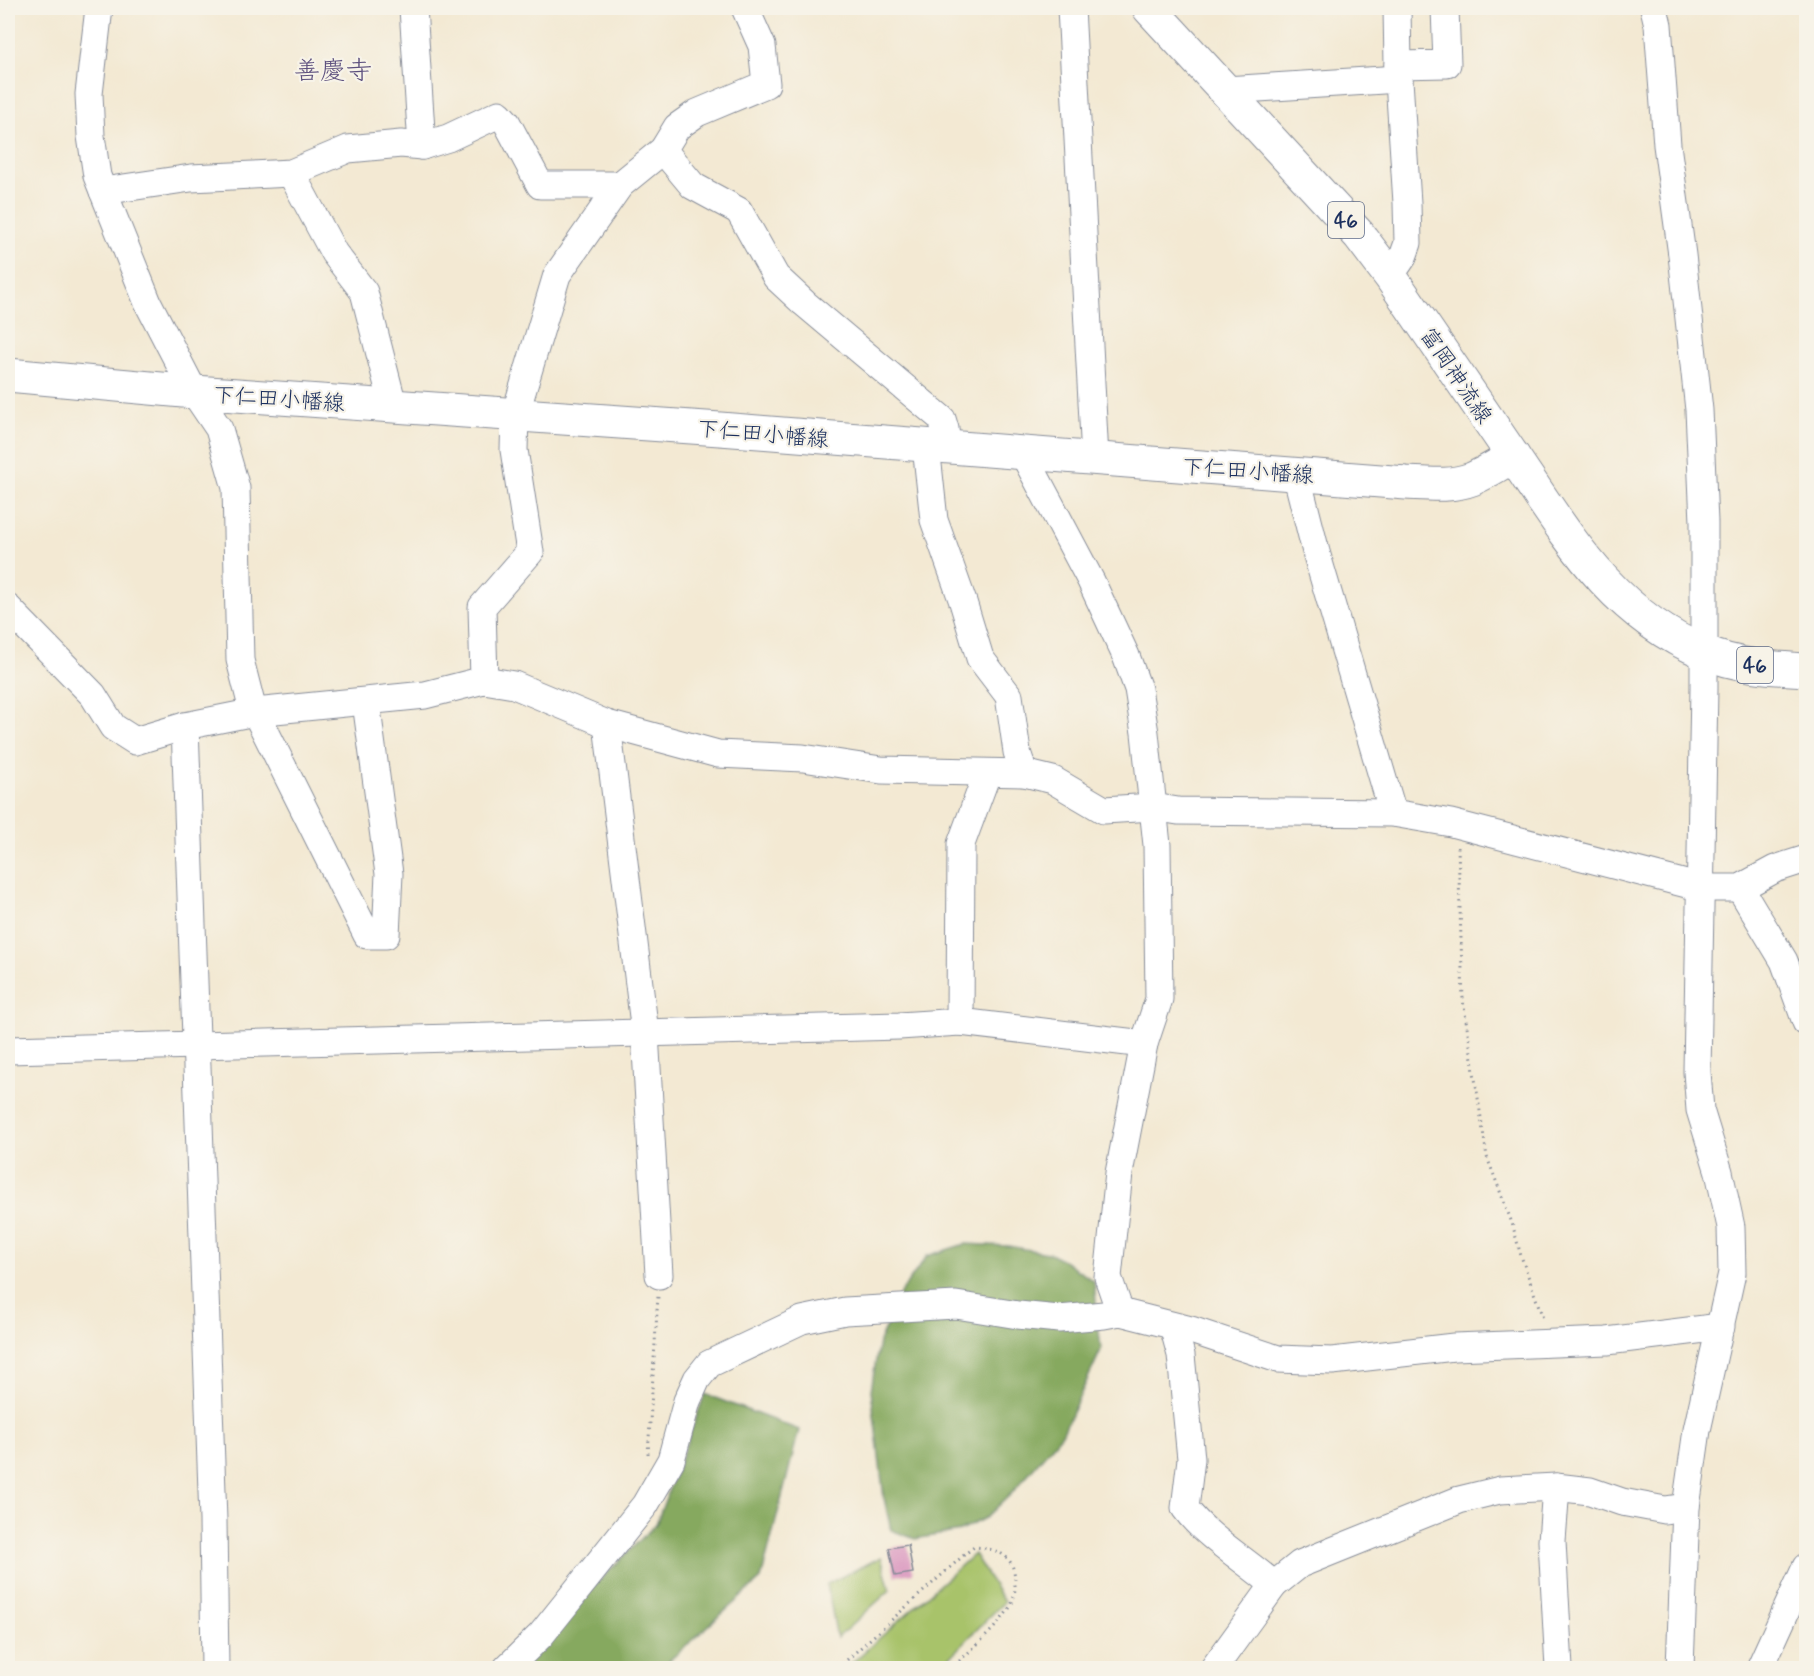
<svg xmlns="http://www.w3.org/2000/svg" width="1814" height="1676" viewBox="0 0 1814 1676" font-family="Mynerve,'Klee One',sans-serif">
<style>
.green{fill:#a8c36a;stroke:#627964;stroke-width:1.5}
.forest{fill:#86a95e;stroke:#506c5e;stroke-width:1.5}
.building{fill:#d78cba}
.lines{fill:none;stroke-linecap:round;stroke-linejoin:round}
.minor-casing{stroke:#878c98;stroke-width:29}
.major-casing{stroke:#878c98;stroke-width:35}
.path{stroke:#878c98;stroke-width:3;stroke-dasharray:1.5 4.5;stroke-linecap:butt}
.minor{stroke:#fff;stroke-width:27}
.major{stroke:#fff;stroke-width:33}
.labels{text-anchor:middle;stroke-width:4.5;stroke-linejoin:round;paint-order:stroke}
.shield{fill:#f7f3e8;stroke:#5d6a87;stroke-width:1.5}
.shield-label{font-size:21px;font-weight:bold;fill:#1b2f5e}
.street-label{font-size:22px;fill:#1b2f5e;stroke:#f7f3e8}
.quarter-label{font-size:26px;fill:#5d507e;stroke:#f7f3e8}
</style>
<rect width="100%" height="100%" fill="#f7f3e8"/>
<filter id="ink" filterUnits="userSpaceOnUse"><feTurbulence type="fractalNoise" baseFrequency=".0167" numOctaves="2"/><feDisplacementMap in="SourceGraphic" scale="12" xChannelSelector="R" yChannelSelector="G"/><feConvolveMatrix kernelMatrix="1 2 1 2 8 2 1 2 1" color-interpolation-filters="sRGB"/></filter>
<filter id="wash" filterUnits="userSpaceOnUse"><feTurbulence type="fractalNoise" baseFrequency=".008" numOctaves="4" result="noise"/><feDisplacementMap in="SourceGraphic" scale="24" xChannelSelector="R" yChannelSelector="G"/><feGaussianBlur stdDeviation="1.35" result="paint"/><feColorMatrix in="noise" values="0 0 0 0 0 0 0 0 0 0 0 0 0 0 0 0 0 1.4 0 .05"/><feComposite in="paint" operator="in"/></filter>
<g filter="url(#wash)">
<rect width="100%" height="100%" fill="#f3e9d3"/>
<!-- green -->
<g class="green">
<polygon points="974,1554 1004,1602 939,1668 846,1668"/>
<polygon points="881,1557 890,1590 837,1638 827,1584"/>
</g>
<!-- forest -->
<g class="forest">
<polygon points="965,1244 1008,1246 1053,1254 1094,1281 1101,1350 1062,1434 1013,1492 987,1517 960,1531 915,1539 891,1530 884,1498 871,1390 879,1342 901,1292 927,1256"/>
<polygon points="705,1394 799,1430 761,1579 661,1668 512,1668 656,1524"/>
</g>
<g id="blocks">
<!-- building -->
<polygon class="building" points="908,1545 913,1573 895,1576 889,1548"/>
</g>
</g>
<g filter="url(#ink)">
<use href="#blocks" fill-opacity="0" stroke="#878c98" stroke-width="1.5"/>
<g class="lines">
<defs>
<g id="minor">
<polyline points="99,8 89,94 91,136 97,176 148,303 194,392 219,429 236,488 240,660 251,703 367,935 386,935 389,874 366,702"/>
<polyline points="413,8 422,146"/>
<polyline points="1071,8 1095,458"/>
<polyline points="1654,8 1658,25 1667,145 1682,255 1699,410 1704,522 1704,688 1697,1072 1700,1110 1719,1172 1731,1227 1732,1273 1697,1430 1686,1507 1680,1668"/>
<polyline points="1398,65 1447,64 1445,8"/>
<polyline points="1226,90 1399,79"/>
<polyline points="663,150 693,186 739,211 776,277 804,303 942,419 945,429 947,447"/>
<polyline points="291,173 334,253 364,292 393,405"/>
<polyline points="103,191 191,178 291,173 348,149 401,144 422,146 448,138 499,114 507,123 540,185 620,185"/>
<polyline points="1390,276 1403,257 1408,243 1407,203 1398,65 1397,8"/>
<polyline points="926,446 934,520 963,602 980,658 1009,696 1017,752 1024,773"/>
<polyline points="1023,453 1091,581 1126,656 1138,689 1145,733 1157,845 1159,999 1144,1044 1119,1173 1108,1277 1120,1312"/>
<polyline points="1296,473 1316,552 1393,813"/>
<polyline points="8,608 93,695 113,727 135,741 185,726 255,712 425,695 484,680 514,685 607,724 718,754 803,758 881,770 1024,773 1053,780 1104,810 1153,807 1178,811 1393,813 1451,823 1702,888 1740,888 1775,869 1806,859"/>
<polyline points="484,680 482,607 530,552 514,450 515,415 557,275 620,185 663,150 677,127 697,113 766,84 762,46 745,8"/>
<polyline points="607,724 645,1033 659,1275"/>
<polyline points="185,726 213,1520 215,1668"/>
<polyline points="1740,888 1784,961 1806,1022"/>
<polyline points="960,1022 961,844 987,774"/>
<polyline points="8,1050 899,1026 960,1022 1144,1044"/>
<path d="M1173 1326 1181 1355 1191 1459 1185 1508C1205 1536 1247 1561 1274 1585"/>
<polyline points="1556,1487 1552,1541 1559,1668"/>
<polyline points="507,1668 541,1635 645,1505 671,1460 687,1401 697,1379 709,1364 802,1320 845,1311 956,1305 1018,1315 1059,1319 1104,1315 1120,1312 1191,1330 1278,1359 1332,1361 1454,1347 1607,1341 1721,1327"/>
<polyline points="1214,1668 1274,1585 1300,1564 1459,1500 1500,1490 1556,1487 1590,1491 1622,1502 1665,1510 1686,1507"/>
<polyline points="1760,1668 1806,1567"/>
</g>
<g id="major">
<path d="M1149 8 1359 235 1390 276C1431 336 1472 396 1513 456 1567 535 1612 614 1704 652 1735 666 1773 668 1806 670"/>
<path d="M8 375 194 392 720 429 1406 483C1428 484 1451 487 1472 479 1486 473 1500 464 1513 456"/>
</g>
</defs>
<!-- minor casing -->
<use href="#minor" class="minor-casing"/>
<!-- major casing -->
<use href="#major" class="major-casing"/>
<!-- path -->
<g class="path">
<polyline points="1458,847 1463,1000 1487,1157 1512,1223 1521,1256 1544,1321"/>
<polyline points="648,1454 658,1296"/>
<path d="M838 1668 965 1554 974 1547C1000 1549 1016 1556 1015 1585 1015 1592 1014 1601 1010 1607 997 1629 970 1650 952 1668"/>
</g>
<!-- minor -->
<use href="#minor" class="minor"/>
<!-- major -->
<use href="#major" class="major"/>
</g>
</g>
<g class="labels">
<!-- shield labels -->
<g class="shield">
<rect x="1328" y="202" width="36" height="36" rx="4.5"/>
<rect x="1737" y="647" width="36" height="36" rx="4.5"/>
</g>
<g class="shield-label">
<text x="1346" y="227">46</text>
<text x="1755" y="672">46</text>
</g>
<!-- street labels -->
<g class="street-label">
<text transform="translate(1457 375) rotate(56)" y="8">富岡神流線</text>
<text transform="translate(279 398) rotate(4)" y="8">下仁田小幡線</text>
<text transform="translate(763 433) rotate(5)" y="8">下仁田小幡線</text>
<text transform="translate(1248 470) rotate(4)" y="8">下仁田小幡線</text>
</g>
<!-- quarter labels -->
<g class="quarter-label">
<text x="333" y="79">善慶寺</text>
</g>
</g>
<!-- margin -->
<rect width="1814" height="1676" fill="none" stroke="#f7f3e8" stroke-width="30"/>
</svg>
